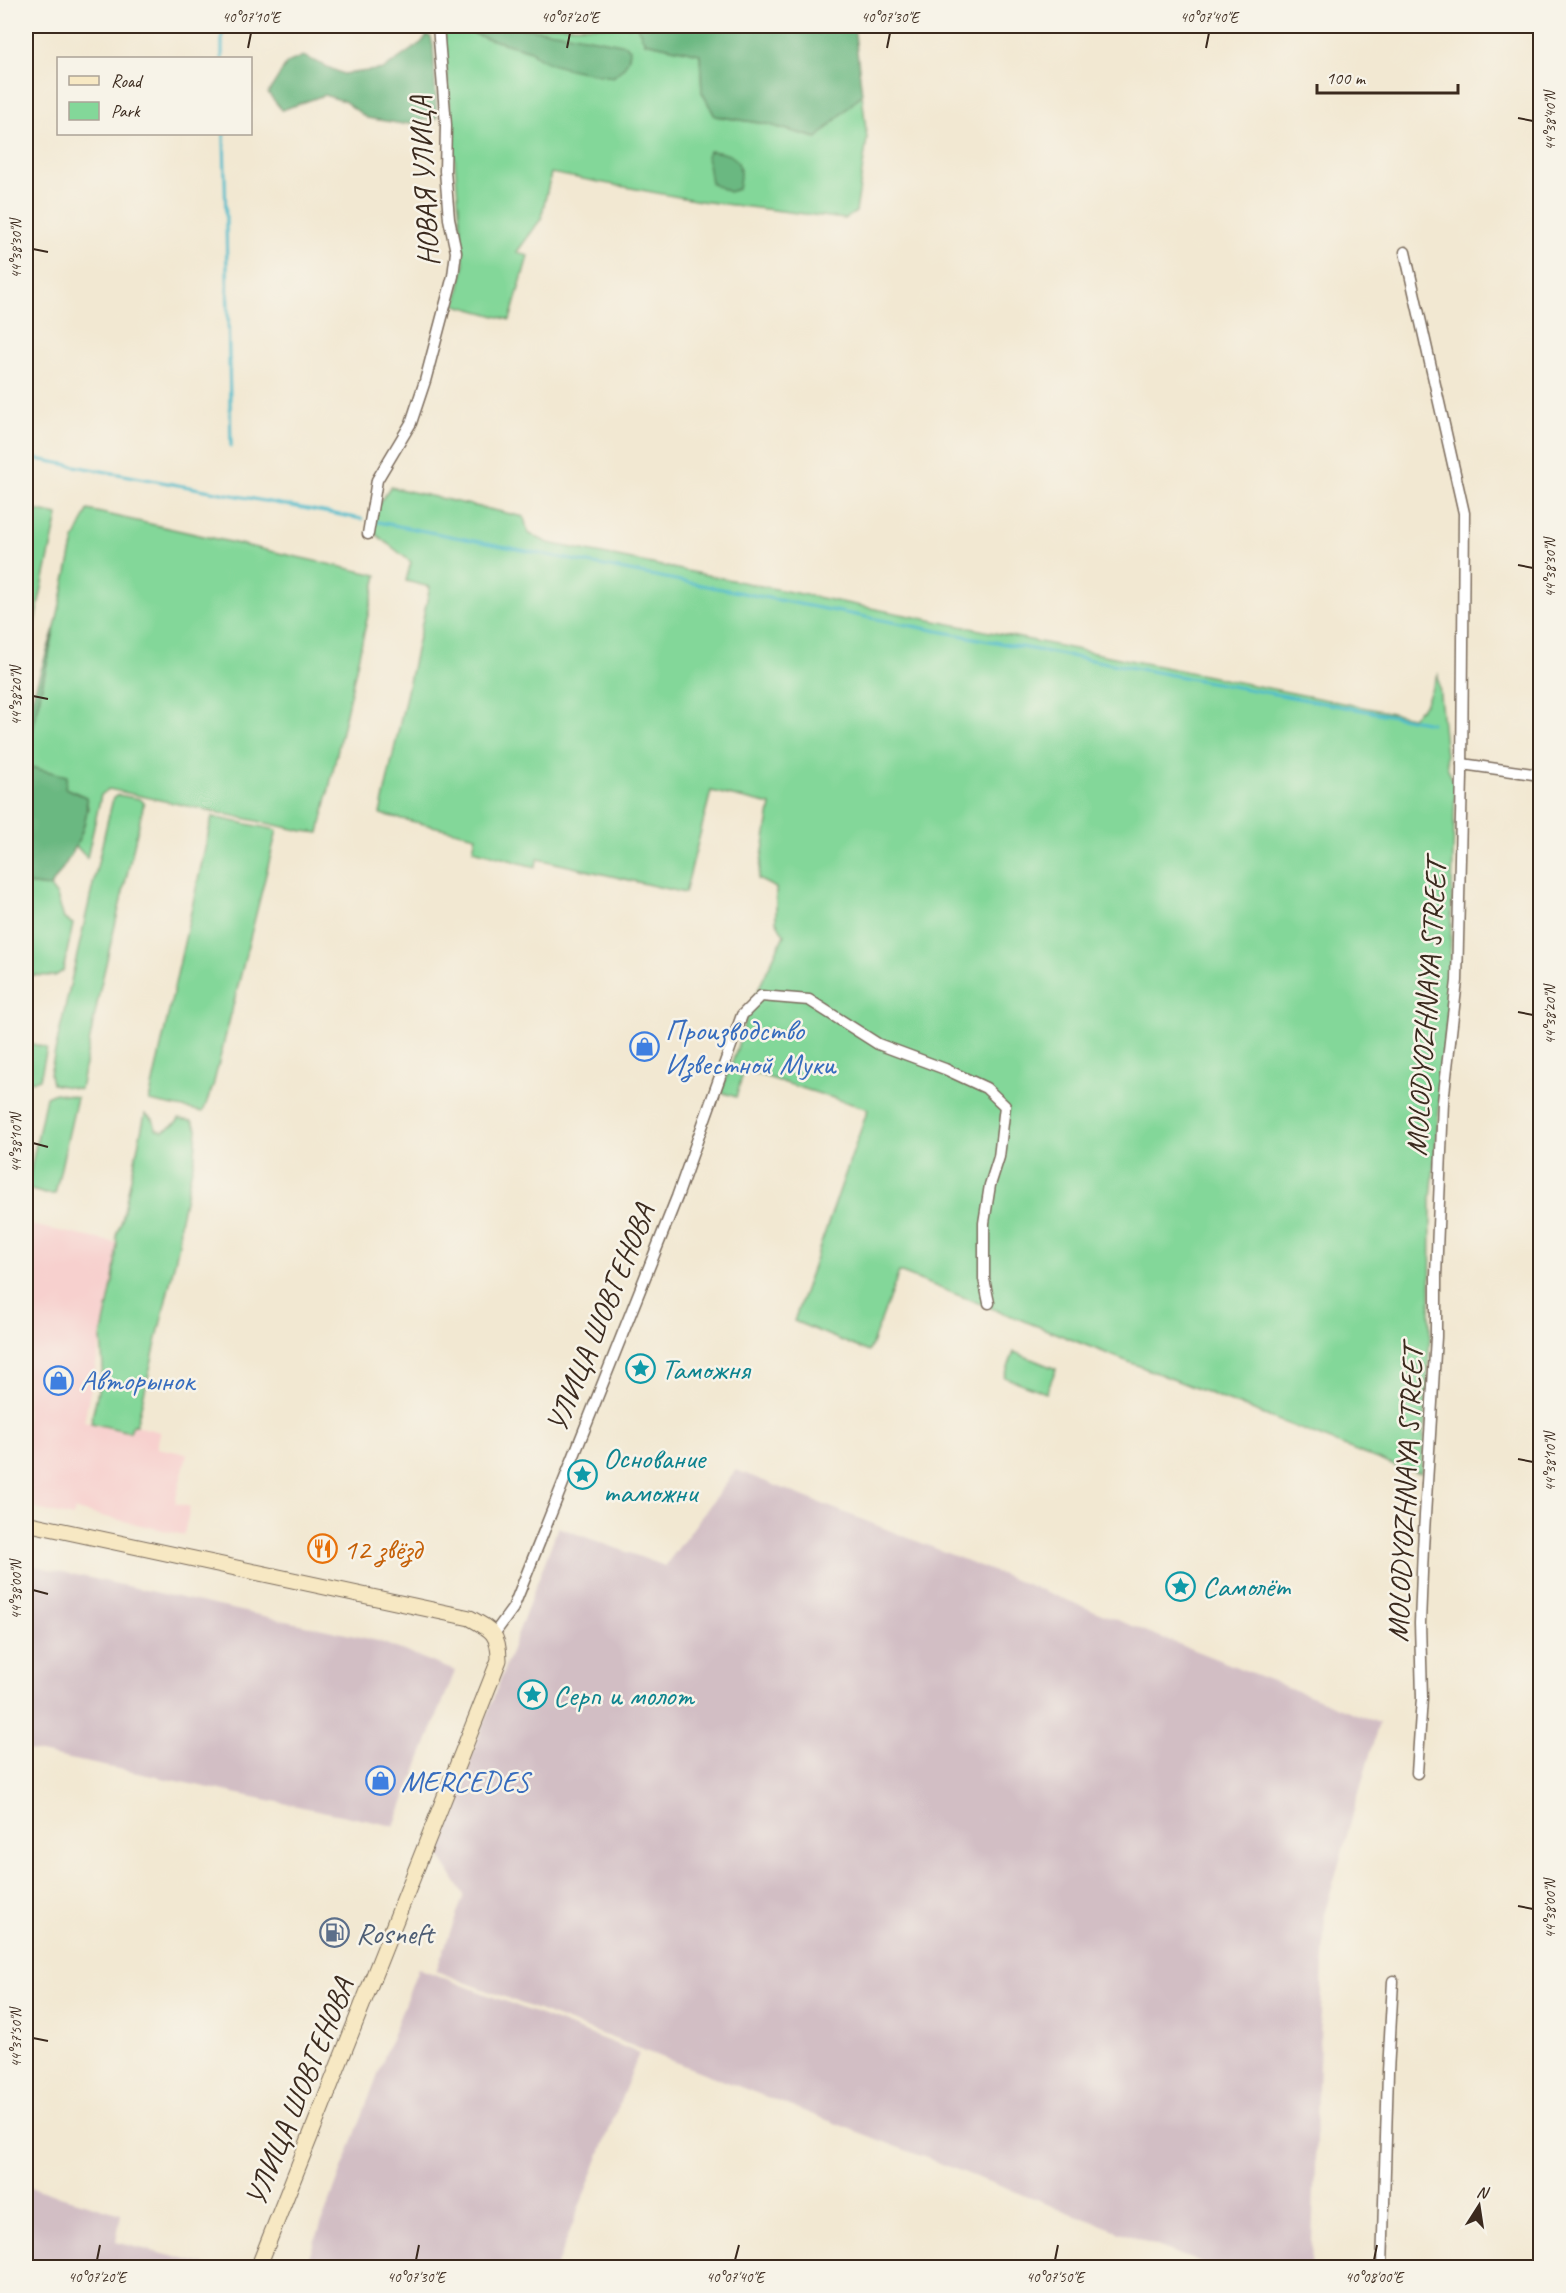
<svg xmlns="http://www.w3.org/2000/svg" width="1566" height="2293" viewBox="0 0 1566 2293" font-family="Caveat,sans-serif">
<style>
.built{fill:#f7d0ce}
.industrial{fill:#d2bec4}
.green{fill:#83d799;stroke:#5f805c;stroke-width:1.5}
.forest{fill:#6ab881;stroke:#527150;stroke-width:1.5}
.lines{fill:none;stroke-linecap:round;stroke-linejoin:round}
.stream{stroke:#4fbbcb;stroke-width:3}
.street-casing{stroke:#7b6c5d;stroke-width:13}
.secondary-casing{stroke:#7b6c5d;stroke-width:17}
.street{stroke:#fff;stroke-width:10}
.secondary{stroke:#f7e8c3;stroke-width:15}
.ticks{fill:none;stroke:#3b2a1e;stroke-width:2}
.labels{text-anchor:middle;stroke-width:5;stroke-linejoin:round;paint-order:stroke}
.street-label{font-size:30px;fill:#3b2a1e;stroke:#f7f3e8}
.shop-label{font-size:30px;fill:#366cbe;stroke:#f7f3e8;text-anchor:start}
.culture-label{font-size:30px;fill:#0d838f;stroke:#f7f3e8;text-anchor:start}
.food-label{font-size:30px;fill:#c56008;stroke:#f7f3e8;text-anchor:start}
.service-label{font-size:30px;fill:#4e5e75;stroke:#f7f3e8;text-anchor:start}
.neatline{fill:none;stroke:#3b2a1e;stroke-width:2}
.ticks-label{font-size:15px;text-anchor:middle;fill:#3b2a1e}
</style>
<rect width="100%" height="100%" fill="#f7f3e8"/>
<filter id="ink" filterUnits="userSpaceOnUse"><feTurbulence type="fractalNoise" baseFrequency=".0167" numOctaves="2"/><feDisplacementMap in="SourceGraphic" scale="12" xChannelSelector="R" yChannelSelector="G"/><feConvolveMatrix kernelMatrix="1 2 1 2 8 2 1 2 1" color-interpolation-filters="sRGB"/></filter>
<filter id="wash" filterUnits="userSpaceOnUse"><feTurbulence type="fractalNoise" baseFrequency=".008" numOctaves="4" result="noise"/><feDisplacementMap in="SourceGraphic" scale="24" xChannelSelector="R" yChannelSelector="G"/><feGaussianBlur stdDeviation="1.35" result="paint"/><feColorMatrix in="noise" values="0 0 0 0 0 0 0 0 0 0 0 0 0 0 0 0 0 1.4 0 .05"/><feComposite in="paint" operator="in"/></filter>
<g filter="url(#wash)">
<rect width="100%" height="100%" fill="#f2e8d2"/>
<!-- built -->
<polygon class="built" points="26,1224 117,1243 113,1281 84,1421 130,1432 132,1425 160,1432 157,1448 187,1454 175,1503 190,1507 184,1535 75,1510 73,1517 26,1507"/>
<!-- industrial -->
<g class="industrial">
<polygon points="736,1470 1379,1723 1325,1912 1311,2267 1212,2267 436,1971 464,1895 436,1850 558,1527 665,1566"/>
<polygon points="26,1564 378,1641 455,1671 394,1826 26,1750"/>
<polygon points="418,1968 639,2053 556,2267 305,2267"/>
<polygon points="26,2186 121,2214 116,2242 215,2267 26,2267"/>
</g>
<!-- green -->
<g class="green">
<polygon points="443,26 637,26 645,42 700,54 702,92 715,116 766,124 816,138 862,94 867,139 856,212 845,219 700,201 551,173 541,219 517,252 528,256 510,320 456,305 464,266"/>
<polygon points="390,487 524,517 528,533 548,543 1412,717 1425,704 1438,675 1447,766 1455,787 1449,995 1431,1199 1430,1334 1422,1473 1400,1468 899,1272 869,1352 794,1321 868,1109 744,1070 736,1097 721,1092 736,1052 748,1011 784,935 776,921 776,888 758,879 771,805 711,791 685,893 538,859 535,867 473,850 476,836 380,814 430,587 406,581 411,562 373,532 377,507"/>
<polygon points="26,508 58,515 26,661"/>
<polygon points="88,510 377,575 319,833 303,831 109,789 101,795 87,858 76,846 88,809 86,797 65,788 66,776 26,766 26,760 74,540"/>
<polygon points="118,795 140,799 144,803 100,989 80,1089 52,1084 50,1074 107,823 113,799"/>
<polygon points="212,817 277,830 213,1086 203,1112 149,1101"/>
<polygon points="26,884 50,887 57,896 64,919 73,924 63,971 55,976 26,975"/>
<polygon points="26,1042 47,1048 40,1079 34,1081 26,1079"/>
<polygon points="55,1093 77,1097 55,1194 45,1194 28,1189 27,1187 46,1097"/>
<polygon points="145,1114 153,1119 156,1129 163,1131 175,1124 179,1119 192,1121 197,1129 195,1155 180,1223 179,1244 141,1407 136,1425 132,1425 130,1432 91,1423 103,1367 101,1338 113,1281 117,1244 116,1236 122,1220"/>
<polygon points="1014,1352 1056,1369 1046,1393 1004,1377"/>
</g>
<!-- forest -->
<g class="forest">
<path d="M466 26C523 25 571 34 626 45L630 49C629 64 624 68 613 77 592 73 544 68 531 51L479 36 467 30Z"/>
<polygon points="637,26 854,26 862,94 817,138 766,124 715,116 702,92 700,54 645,42"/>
<polygon points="427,35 431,37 433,46 437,118 403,124 367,118 344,101 324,95 282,110 268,93 287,63 303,56 343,74 384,69 422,42"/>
<path d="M709 151C738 153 744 162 738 189L729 192 711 183 707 156Z"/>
<polygon points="54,629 26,760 26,718"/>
<path d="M26 766 67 776 65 788 86 797C91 829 68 861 50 887L26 884Z"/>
</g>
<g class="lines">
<!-- stream -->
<g class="stream">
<polyline points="222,26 222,58"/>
<polyline points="224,134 231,446"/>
<polyline points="26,457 362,519"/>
<polyline points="378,522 1015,646 1431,723"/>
</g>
</g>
</g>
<g filter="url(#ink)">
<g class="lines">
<defs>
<g id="street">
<polyline points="1405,252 1464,513 1462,776 1457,981 1443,1102 1436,1276 1436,1337 1423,1548 1420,1623 1422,1698 1417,1773"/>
<polyline points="368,534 377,480 411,423 425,381 453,276 456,252 449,219 445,171 446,125 438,26"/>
<polyline points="1462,764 1540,775"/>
<polyline points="494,1634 513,1608 542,1536 677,1197 742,1015 761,996 809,1000 878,1044 945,1069 986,1088 1005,1106 999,1157 990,1185 984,1223 984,1279 989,1303"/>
<polyline points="1382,2268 1388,2072 1393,1981"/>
</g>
<path id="secondary" d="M26 1523 470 1618C492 1630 499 1634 499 1660L258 2268"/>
</defs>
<!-- street casing -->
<use href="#street" class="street-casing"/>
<!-- secondary casing -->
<use href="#secondary" class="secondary-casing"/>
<!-- street -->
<use href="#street" class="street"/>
<!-- secondary -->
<use href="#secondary" class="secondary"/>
</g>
</g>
<!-- ticks -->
<path class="ticks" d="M248 48 251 33M567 48 570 33M887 48 890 33M1206 48 1209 33M1518 118 1533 121M33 249 48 252M1518 565 1533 568M33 696 48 699M1518 1012 1533 1015M33 1143 48 1147M1518 1459 1533 1462M33 1590 48 1594M1518 1906 1533 1909M33 2038 48 2041M97 2260 100 2245M416 2260 419 2245M735 2260 739 2245M1055 2260 1058 2245M1374 2260 1377 2245"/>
<!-- icons -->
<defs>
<symbol id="shop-ring" viewBox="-11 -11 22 22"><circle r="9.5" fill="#f7f3e8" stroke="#3f7fe0" stroke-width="1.5"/><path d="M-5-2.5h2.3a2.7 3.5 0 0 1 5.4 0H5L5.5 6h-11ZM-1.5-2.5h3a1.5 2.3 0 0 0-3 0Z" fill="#3f7fe0"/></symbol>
<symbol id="sight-ring" viewBox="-11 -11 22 22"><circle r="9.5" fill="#f7f3e8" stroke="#0f9aa8" stroke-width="1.5"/><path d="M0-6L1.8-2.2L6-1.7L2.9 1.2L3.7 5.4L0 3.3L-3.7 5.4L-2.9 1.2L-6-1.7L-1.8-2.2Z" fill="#0f9aa8"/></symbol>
<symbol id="restaurant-ring" viewBox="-11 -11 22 22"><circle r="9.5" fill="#f7f3e8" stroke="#e8710a" stroke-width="1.5"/><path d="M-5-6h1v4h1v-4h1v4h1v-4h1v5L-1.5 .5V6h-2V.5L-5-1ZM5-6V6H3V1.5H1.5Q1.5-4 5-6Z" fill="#e8710a"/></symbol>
<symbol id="fuel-ring" viewBox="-11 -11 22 22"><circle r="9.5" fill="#f7f3e8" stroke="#5c6f8a" stroke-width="1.5"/><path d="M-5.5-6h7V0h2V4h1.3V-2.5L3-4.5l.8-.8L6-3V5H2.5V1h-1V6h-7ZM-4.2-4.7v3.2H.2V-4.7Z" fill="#5c6f8a"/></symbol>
</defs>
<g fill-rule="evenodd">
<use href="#shop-ring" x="628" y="1030" width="33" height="33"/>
<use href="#sight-ring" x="624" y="1352" width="33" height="33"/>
<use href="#shop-ring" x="42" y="1364" width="33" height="33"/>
<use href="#sight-ring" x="566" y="1458" width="33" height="33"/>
<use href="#restaurant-ring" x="306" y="1532" width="33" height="33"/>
<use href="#sight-ring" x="1164" y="1570" width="33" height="33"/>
<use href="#sight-ring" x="516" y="1678" width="33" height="33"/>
<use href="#shop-ring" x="364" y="1764" width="33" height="33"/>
<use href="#fuel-ring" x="318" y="1916" width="33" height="33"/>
</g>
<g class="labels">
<!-- street labels -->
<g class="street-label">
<text transform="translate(424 181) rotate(-93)" y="10">НОВАЯ УЛИЦА</text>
<text transform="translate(1426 1008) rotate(-86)" y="10">MOLODYOZHNAYA STREET</text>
<text transform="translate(600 1318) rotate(-68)" y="10">УЛИЦА ШОВГЕНОВА</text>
<text transform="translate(1405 1494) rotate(-87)" y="10">MOLODYOZHNAYA STREET</text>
<text transform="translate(299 2092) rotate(-68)" y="10">УЛИЦА ШОВГЕНОВА</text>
</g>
<!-- shop labels -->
<g class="shop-label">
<text x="665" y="1040">Производство<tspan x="665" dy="34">Известной Муки</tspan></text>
<text x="80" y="1390">Авторынок</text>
<text x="401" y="1791">MERCEDES</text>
</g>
<!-- culture labels -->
<g class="culture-label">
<text x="661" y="1379">Таможня</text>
<text x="603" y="1468">Основание<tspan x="603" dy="34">таможни</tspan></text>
<text x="1202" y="1596">Самолёт</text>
<text x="553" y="1705">Серп и молот</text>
</g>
<!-- food labels -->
<g class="food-label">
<text x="343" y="1559">12 звёзд</text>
</g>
<!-- service labels -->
<g class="service-label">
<text x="356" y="1943">Rosneft</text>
</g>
</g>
<!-- margin -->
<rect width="1566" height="2293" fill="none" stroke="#f7f3e8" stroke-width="66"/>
<!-- legend -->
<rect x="57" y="57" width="195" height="78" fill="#f7f3e8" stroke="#aca397" stroke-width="1.5"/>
<rect x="69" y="76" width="30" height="9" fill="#f7e8c3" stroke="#aca397" stroke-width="1.5"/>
<text x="111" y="87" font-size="18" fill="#3b2a1e">Road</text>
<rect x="69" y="102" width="30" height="18" fill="#83d799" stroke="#aca397" stroke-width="1.5"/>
<text x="111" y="117" font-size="18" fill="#3b2a1e">Park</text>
<!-- north arrow -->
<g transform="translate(1479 2206) rotate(12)" stroke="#f7f3e8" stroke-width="4.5" paint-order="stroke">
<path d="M0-4.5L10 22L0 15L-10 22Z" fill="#3b2a1e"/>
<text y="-9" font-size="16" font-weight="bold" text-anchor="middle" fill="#3b2a1e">N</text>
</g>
<!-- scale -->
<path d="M1317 84v9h141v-9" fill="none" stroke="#3b2a1e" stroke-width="3"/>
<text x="1326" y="84" font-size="18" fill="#3b2a1e" stroke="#f7f3e8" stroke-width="4.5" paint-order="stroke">100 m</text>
<rect x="33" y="33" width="1500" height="2227" class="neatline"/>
<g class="ticks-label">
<text x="251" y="22">40°07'10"E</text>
<text x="570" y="22">40°07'20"E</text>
<text x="890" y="22">40°07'30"E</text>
<text x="1209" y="22">40°07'40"E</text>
<text transform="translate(1550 121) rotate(-90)" y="5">44°38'40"N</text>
<text transform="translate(16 249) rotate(-90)" y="5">44°38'30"N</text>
<text transform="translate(1550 568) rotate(-90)" y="5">44°38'30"N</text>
<text transform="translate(16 696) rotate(-90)" y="5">44°38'20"N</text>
<text transform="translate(1550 1015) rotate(-90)" y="5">44°38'20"N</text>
<text transform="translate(16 1143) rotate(-90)" y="5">44°38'10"N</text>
<text transform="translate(1550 1462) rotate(-90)" y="5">44°38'10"N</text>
<text transform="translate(16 1590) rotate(-90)" y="5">44°38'00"N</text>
<text transform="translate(1550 1909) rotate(-90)" y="5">44°38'00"N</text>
<text transform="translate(16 2038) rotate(-90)" y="5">44°37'50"N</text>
<text x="97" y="2282">40°07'20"E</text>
<text x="416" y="2282">40°07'30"E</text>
<text x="735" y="2282">40°07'40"E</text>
<text x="1055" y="2282">40°07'50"E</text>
<text x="1374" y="2282">40°08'00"E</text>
</g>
</svg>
